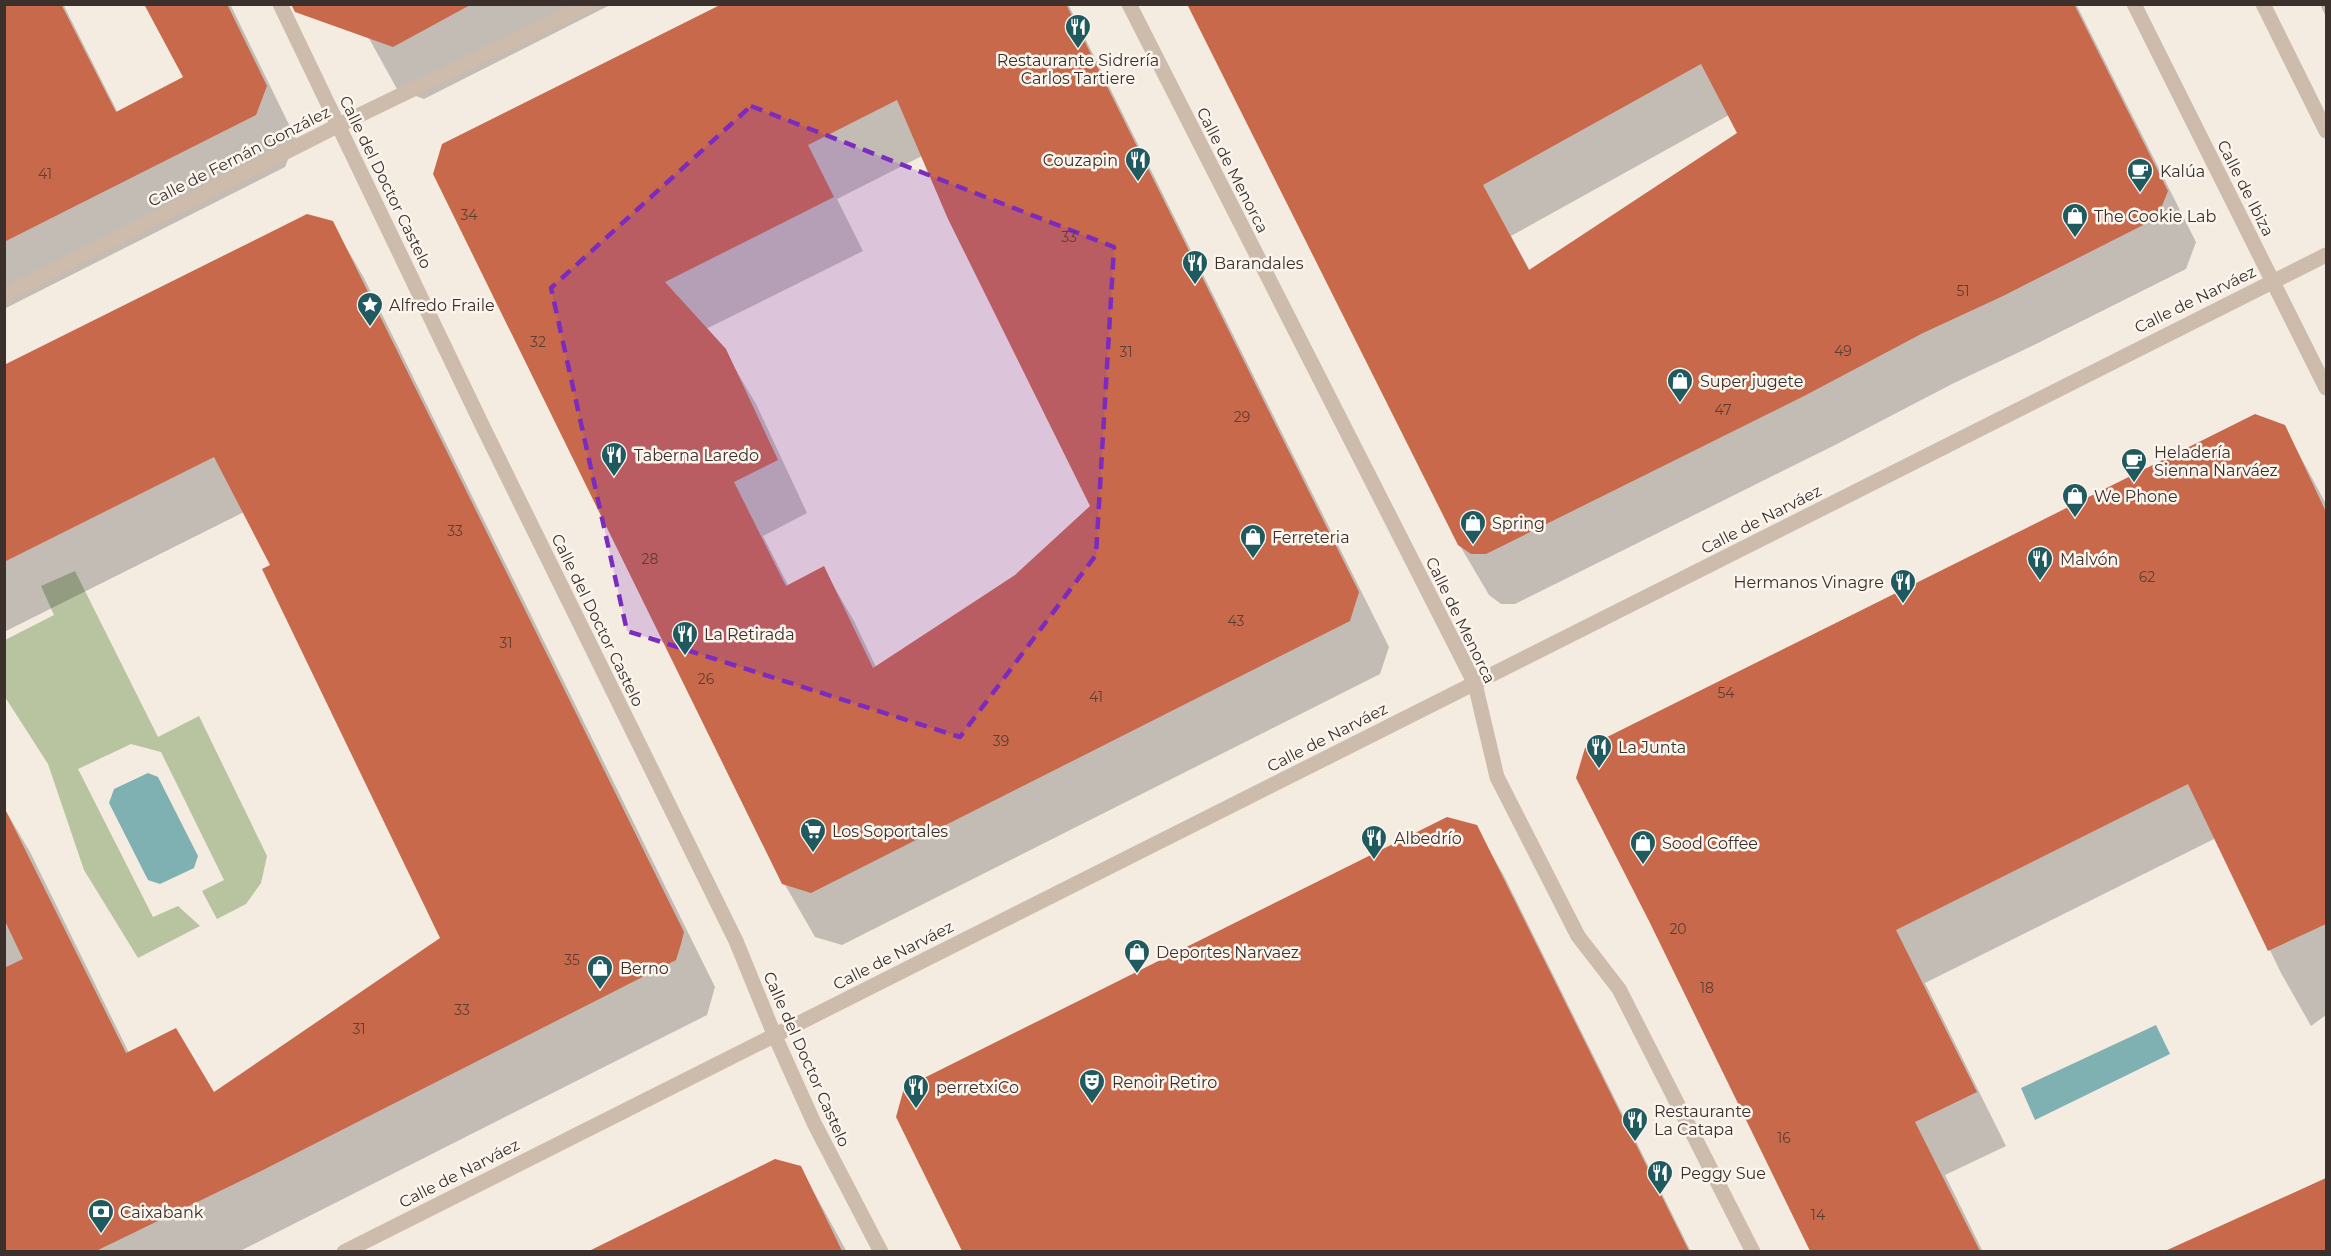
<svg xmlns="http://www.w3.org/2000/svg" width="2331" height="1256" viewBox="0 0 2331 1256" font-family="Montserrat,sans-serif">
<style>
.green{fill:#b8c4a0}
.water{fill:#7fb0b2}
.shadow{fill:#0003;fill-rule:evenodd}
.building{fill:#c8694b;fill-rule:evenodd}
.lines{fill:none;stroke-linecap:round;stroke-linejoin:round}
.minor{stroke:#cdbbac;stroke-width:15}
.marked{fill:#7b2cbf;fill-opacity:0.2;stroke:#7b2cbf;stroke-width:4.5;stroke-dasharray:12 8;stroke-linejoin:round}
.labels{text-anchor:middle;stroke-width:5;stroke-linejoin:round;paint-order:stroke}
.number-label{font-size:14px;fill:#5e3e33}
.poi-label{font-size:16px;fill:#3b302b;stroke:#fbf5ee;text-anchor:start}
.street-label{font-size:16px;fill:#3b302b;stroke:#fbf5ee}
</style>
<rect width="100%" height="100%" fill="#f4ebe1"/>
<!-- green -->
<polygon class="green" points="75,571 158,737 199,716 267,856 261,883 246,904 217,919 202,891 224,880 161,752 131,744 78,769 153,917 178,906 200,926 138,958 84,870 48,764 5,697 5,640 54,615 41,586"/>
<!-- water -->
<g class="water">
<polygon points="148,773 158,777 198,856 194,868 160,884 148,880 109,803 114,789"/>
<polygon points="2156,1025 2170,1054 2035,1120 2021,1088"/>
</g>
<!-- shadow -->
<g class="shadow">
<polygon points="4,4 63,4 118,113 185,78 146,4 230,4 296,139 285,167 4,309"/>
<polygon points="350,4 612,4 424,99 397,89"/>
<path d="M725 4H1068L1389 647 1380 674 842 945 815 937 784 883 434 174ZM922 156 1092 506 1016 576 876 667 854 621 823 568 789 587 763 536 807 513 756 404 724 350 706 329 863 251 837 199Z"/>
<path d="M1189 4H2076L2196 242 2186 269 2032 346 1952 384 1835 445 1515 604H1501L1489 595 1459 544ZM1729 115 1739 133 1530 271 1511 236Z"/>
<polygon points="2320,4 2326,4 2326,17"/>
<polygon points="332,223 364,278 715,987 707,1015 238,1252 4,1252 4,808 30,852 129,1053 214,1094 442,939 272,566 244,512 4,632 4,368"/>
<polygon points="2284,426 2326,504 2326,1015 2311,1026 2281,973 2216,838 1925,983 2006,1146 1945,1175 1983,1252 1812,1252 1651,923"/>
<polygon points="1476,827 1504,876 1691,1252 965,1252 898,1116"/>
<polygon points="775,1160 800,1167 847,1252 593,1252"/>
<polygon points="2326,1178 2326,1252 2168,1252"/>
</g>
<!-- building -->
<g class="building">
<polygon points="4,4 61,4 116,112 183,77 144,4 227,4 267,86 256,115 4,242"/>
<polygon points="291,4 472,4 393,47 295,12"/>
<path d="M722 4H1066L1359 592 1350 621 811 893 782 884 433 174 442 144ZM897 100 948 219 1090 506 1015 575 873 668 824 566 786 586 734 482 778 460 726 349 665 282 834 197 808 145Z"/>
<path d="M1187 4H2074L2168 191 2157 218 2003 296 1923 333 1806 395 1486 554H1471L1458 545ZM1701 64 1737 133 1529 270 1483 185Z"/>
<polygon points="307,214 333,221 684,932 681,944 676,960 261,1171 96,1251 4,1251 4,968 23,959 4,919 4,807 126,1053 176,1028 214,1092 440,938 262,569 270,565 214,457 4,562 4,365"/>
<polygon points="2255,414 2285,425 2326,512 2326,924 2268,951 2188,784 1896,930 1977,1092 1915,1122 1980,1251 1810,1251 1650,923 1576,778 1585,748"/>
<polygon points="1447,817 1477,825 1689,1251 962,1251 896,1117 904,1088"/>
<polygon points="775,1159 801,1166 842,1251 589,1251"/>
<polygon points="2326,1178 2326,1251 2165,1251"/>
</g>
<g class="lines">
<!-- minor -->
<g class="minor">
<polyline points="280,4 484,429 736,941 774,1034 814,1123 881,1252"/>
<polyline points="1129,4 1475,684 1497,777 1578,936 1619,989 1753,1252"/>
<polyline points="2134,4 2326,388"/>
<polyline points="2263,4 2326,131"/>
<polyline points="4,295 339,125 589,4"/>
<polyline points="344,1252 2326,255"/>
</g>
</g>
<!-- marked area -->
<path class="marked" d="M751 106 1114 247 1096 555 960 737 627 631 551 288Z"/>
<!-- icons -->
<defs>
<symbol id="restaurant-pin" viewBox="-11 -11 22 30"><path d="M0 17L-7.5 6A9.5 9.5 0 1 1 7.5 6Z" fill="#1f5a5e" stroke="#fbf5ee"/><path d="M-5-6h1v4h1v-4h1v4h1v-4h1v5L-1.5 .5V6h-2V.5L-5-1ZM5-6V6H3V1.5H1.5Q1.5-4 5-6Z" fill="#fff"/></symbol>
<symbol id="cafe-pin" viewBox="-11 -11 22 30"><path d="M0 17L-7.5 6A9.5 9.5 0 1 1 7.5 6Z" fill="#1f5a5e" stroke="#fbf5ee"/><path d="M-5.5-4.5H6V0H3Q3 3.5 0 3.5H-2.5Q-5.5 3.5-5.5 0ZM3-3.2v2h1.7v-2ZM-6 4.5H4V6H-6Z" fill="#fff"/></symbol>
<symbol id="shop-pin" viewBox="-11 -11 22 30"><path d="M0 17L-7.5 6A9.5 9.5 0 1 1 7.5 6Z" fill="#1f5a5e" stroke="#fbf5ee"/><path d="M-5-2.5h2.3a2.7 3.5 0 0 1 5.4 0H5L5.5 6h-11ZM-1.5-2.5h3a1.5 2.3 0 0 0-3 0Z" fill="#fff"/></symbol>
<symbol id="sight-pin" viewBox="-11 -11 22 30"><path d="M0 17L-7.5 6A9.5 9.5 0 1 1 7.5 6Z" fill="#1f5a5e" stroke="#fbf5ee"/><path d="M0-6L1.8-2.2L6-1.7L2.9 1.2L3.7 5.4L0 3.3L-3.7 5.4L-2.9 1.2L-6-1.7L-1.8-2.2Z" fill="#fff"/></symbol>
<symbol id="supermarket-pin" viewBox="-11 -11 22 30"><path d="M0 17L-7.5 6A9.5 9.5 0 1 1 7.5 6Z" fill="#1f5a5e" stroke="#fbf5ee"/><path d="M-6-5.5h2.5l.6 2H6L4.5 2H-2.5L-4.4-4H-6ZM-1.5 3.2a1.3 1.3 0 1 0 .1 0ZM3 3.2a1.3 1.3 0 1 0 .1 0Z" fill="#fff"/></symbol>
<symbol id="theatre-pin" viewBox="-11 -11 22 30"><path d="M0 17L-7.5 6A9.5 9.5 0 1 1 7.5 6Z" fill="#1f5a5e" stroke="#fbf5ee"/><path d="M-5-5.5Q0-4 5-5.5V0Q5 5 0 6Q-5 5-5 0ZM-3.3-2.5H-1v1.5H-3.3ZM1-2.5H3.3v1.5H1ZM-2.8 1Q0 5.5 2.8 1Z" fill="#fff"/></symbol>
<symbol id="bank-pin" viewBox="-11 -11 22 30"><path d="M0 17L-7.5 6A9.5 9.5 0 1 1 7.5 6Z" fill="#1f5a5e" stroke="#fbf5ee"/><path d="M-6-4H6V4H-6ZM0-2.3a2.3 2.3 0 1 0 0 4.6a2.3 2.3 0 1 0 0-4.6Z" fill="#fff"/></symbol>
</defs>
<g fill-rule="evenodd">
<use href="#restaurant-pin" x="1063" y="12" width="30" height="40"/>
<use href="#restaurant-pin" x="1123" y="145" width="30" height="40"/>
<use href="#cafe-pin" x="2125" y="156" width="30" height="40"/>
<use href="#shop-pin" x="2060" y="201" width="30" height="40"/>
<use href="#restaurant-pin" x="1180" y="248" width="30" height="40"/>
<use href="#sight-pin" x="355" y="290" width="30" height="40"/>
<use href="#shop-pin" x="1665" y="366" width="30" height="40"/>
<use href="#restaurant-pin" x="599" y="440" width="30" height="40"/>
<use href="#cafe-pin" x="2119" y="446" width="30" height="40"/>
<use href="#shop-pin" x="2060" y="481" width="30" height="40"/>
<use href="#shop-pin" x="1458" y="508" width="30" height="40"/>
<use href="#shop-pin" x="1238" y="522" width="30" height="40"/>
<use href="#restaurant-pin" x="2025" y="544" width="30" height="40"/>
<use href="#restaurant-pin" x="1888" y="567" width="30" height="40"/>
<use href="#restaurant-pin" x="670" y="619" width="30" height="40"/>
<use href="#restaurant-pin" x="1584" y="732" width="30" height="40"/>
<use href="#supermarket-pin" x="798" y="816" width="30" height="40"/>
<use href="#restaurant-pin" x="1359" y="823" width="30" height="40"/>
<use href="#shop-pin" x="1628" y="828" width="30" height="40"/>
<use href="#shop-pin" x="1122" y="937" width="30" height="40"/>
<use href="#shop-pin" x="585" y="953" width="30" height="40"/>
<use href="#theatre-pin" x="1077" y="1067" width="30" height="40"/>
<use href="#restaurant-pin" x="901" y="1072" width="30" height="40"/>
<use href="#restaurant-pin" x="1620" y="1105" width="30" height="40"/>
<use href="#restaurant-pin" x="1645" y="1158" width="30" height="40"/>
<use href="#bank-pin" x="86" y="1197" width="30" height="40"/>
</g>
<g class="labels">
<!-- number labels -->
<g class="number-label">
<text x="45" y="179">41</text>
<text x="469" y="220">34</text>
<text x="1069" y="242">33</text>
<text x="1963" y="296">51</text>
<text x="538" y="347">32</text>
<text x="1843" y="356">49</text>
<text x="1126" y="357">31</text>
<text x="1723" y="415">47</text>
<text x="1242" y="422">29</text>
<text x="455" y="536">33</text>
<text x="650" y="564">28</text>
<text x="2147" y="582">62</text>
<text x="1236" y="626">43</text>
<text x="506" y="648">31</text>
<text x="706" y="684">26</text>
<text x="1726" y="698">54</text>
<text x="1096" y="702">41</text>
<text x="1001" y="746">39</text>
<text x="1678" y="934">20</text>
<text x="572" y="965">35</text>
<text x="1707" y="993">18</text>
<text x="462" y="1015">33</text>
<text x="359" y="1034">31</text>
<text x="1784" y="1143">16</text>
<text x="1818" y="1220">14</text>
</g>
<!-- poi labels -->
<g class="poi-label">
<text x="1078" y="66" text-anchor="middle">Restaurante Sidrería<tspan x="1078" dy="18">Carlos Tartiere</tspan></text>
<text x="1118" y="166" text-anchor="end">Couzapin</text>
<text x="2160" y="177">Kalúa</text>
<text x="2094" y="222">The Cookie Lab</text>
<text x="1214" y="269">Barandales</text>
<text x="389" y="311">Alfredo Fraile</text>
<text x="1700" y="387">Super jugete</text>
<text x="2154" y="458">Heladería<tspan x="2154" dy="18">Sienna Narváez</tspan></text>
<text x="634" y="461">Taberna Laredo</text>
<text x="2094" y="502">We Phone</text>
<text x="1492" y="529">Spring</text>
<text x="1272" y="543">Ferreteria</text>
<text x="2060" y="565">Malvón</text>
<text x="1884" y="588" text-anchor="end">Hermanos Vinagre</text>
<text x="704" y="640">La Retirada</text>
<text x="1618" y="753">La Junta</text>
<text x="832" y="837">Los Soportales</text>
<text x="1394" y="844">Albedrío</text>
<text x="1662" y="849">Sood Coffee</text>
<text x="1156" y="958">Deportes Narvaez</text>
<text x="620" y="974">Berno</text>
<text x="1112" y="1088">Renoir Retiro</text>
<text x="936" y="1093">perretxiCo</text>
<text x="1654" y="1117">Restaurante<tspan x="1654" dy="18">La Catapa</tspan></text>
<text x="1680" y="1179">Peggy Sue</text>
<text x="120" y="1218">Caixabank</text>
</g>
<!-- street labels -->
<g class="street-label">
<text transform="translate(239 156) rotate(-27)" y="6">Calle de Fernán González</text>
<text transform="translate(1233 170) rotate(63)" y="6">Calle de Menorca</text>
<text transform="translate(386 182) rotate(64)" y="6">Calle del Doctor Castelo</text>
<text transform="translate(2246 188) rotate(63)" y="6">Calle de Ibiza</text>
<text transform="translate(2195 299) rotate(-26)" y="6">Calle de Narváez</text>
<text transform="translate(1761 519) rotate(-27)" y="6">Calle de Narváez</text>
<text transform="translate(598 620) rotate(64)" y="6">Calle del Doctor Castelo</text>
<text transform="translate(1461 620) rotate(64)" y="6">Calle de Menorca</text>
<text transform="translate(1327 737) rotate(-27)" y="6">Calle de Narváez</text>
<text transform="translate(893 955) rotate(-27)" y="6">Calle de Narváez</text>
<text transform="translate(807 1059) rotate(66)" y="6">Calle del Doctor Castelo</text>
<text transform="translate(459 1173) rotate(-27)" y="6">Calle de Narváez</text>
</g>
</g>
<!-- border -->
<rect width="2331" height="1256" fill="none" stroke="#3b302b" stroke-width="12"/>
</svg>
